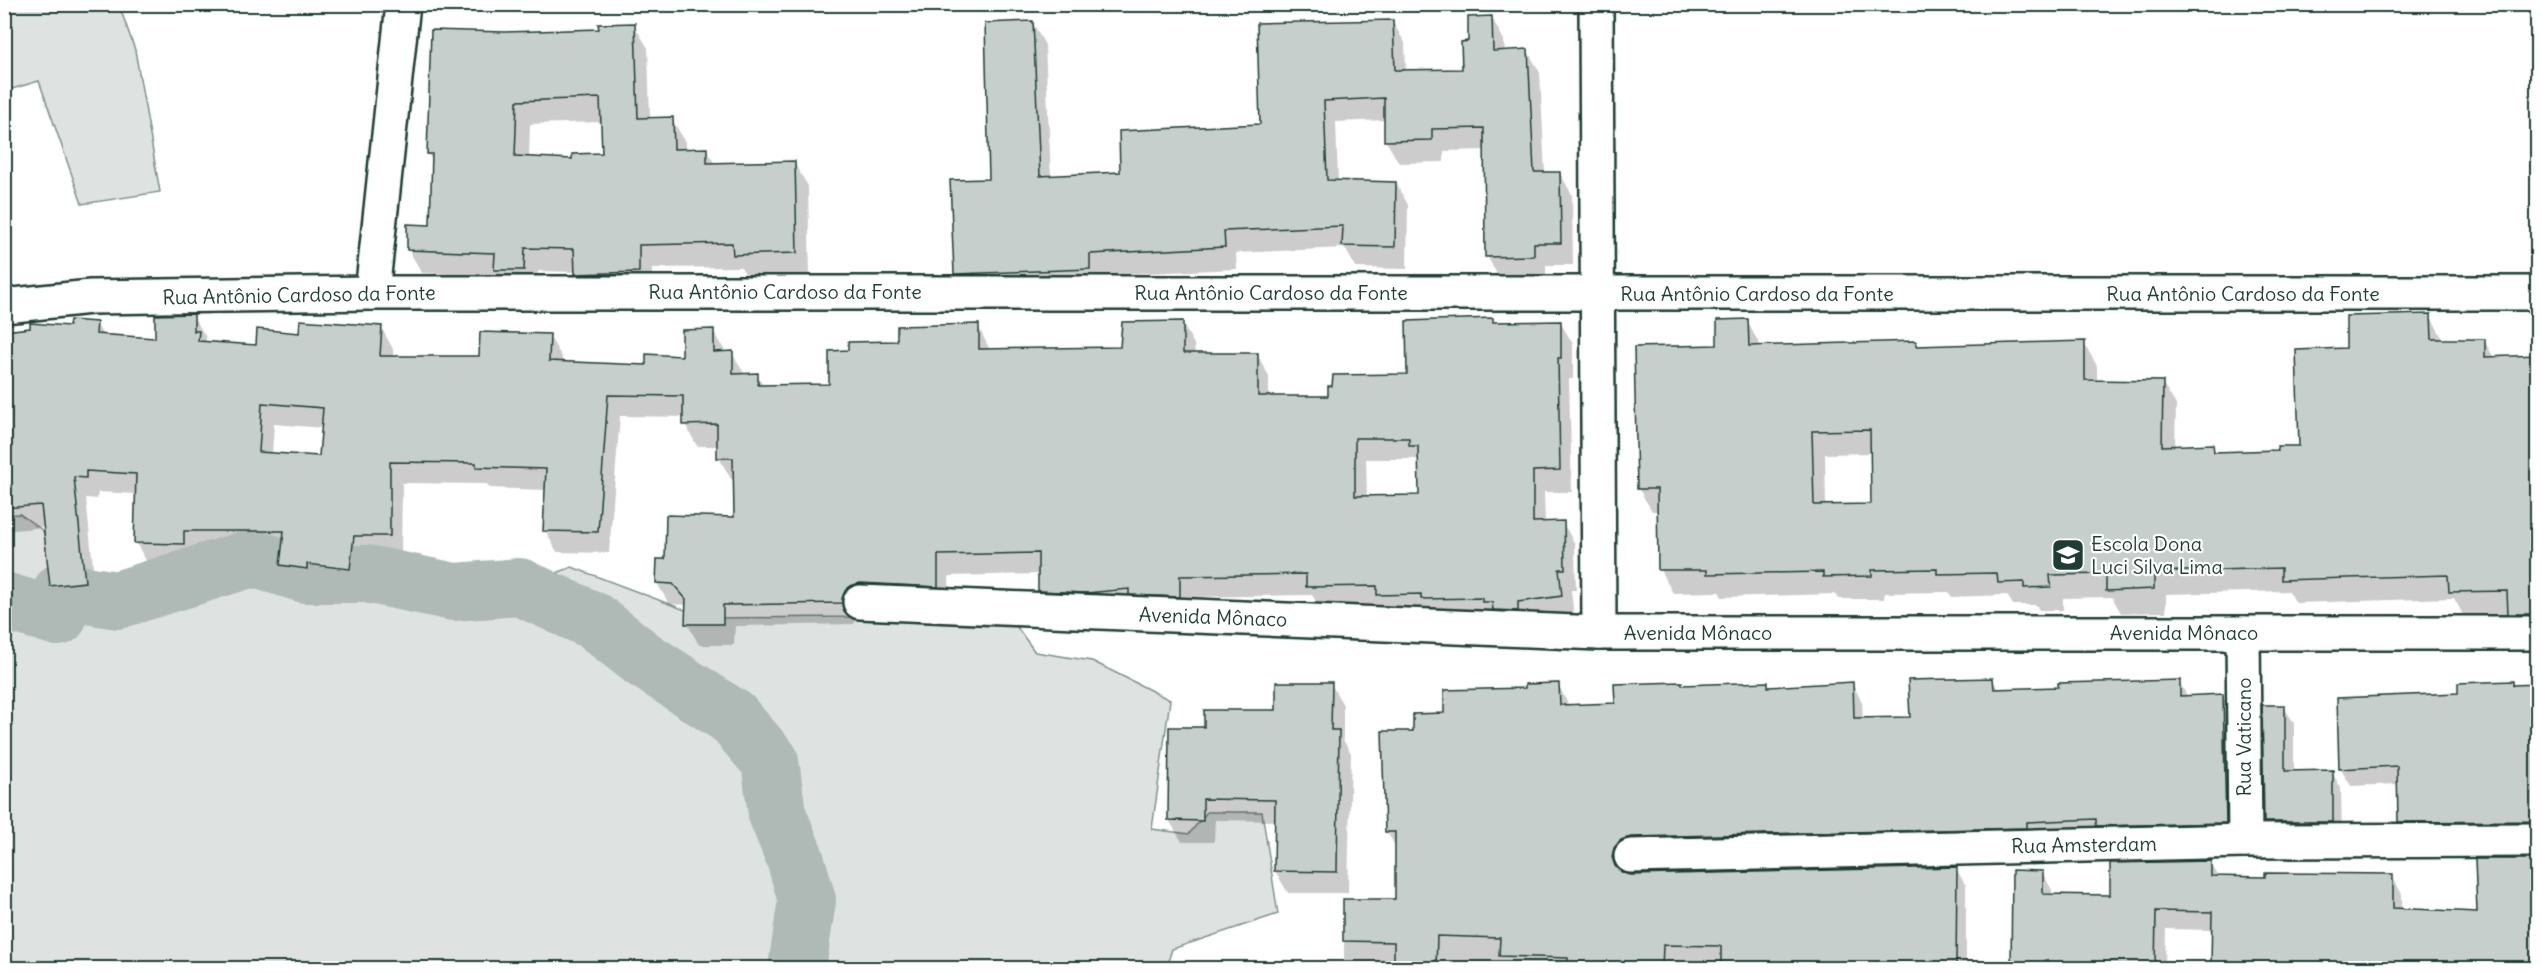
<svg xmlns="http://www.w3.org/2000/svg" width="2542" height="973" viewBox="0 0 2542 973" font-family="Delius,sans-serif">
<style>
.green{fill:#dee3e2;stroke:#7e908b;stroke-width:1.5}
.shadow{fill:#0003;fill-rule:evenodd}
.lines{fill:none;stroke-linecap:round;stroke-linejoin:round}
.river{stroke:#afbab7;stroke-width:58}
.building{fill:#c7cfcc;stroke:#1f3d34;stroke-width:1.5;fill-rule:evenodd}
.minor-casing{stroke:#1f3d34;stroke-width:38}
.minor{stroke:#fff;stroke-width:33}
.labels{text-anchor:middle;stroke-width:4.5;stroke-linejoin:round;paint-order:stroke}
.street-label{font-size:20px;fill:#1f3d34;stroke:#fff}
.poi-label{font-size:20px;fill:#1f3d34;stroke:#fff;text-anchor:start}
</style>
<rect width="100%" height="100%" fill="#fff"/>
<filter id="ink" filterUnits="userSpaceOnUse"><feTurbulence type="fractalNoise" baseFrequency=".0167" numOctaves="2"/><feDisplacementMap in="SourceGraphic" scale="12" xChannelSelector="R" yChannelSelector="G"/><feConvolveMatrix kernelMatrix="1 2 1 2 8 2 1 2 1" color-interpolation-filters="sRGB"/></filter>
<g filter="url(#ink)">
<!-- green -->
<g class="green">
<polygon points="5,4 119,5 135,50 160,192 82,204 39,81 5,91"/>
<polygon points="20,514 43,531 62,591 116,600 252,558 305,574 367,574 454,592 520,587 572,567 706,618 849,617 901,612 1014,623 1035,652 1092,661 1170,700 1152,829 1189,834 1207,812 1262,812 1278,914 1172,949 1166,968 5,968 4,515"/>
</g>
<!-- shadow -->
<g class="shadow">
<polygon points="1492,18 1504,40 1505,52 1528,51 1540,73 1545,173 1560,173 1572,195 1573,265 1546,265 1546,278 1499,278 1487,256 1486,150 1444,151 1444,162 1399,163 1386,141 1386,120 1336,122 1338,182 1396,183 1408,205 1407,269 1356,268 1345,248 1236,253 1237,269 1102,275 1102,291 968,296 955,274 990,180 1033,23 1045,45 1051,177 1122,174 1262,126 1392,21 1405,43 1406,71 1464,70 1470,43"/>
<path d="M634 25 648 48 650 119H672L686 143V150L706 149 715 164 794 163 808 186 810 277 748 278 741 267 652 268V296L590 297 576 272 538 271 537 294 510 293 500 276 422 273 408 249 431 226 434 163 428 154 505 33 600 31ZM602 122 603 154 573 160 529 159 530 124Z"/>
<path d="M2430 315 2444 341 2484 340 2494 358 2538 356V637H2523L2509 614 2463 615 2454 598 2296 603 2289 591 2166 594V612L2121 613 2112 597 2063 598V610H2039L2036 605H2013L2007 595 1952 597 1949 592 1885 593 1884 599H1838L1835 594 1722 597 1719 592 1673 593 1660 570 1659 511H1652L1638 488 1719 347 1747 321 1761 347 1915 343 1917 347 2084 343 2097 366V382H2162L2176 405 2175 447 2212 446 2217 453 2279 451 2300 447 2347 350ZM1872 453 1873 505 1826 506 1825 454Z"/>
<path d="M193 316 206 337V343L257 347 301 334 381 327 393 349V357H480L549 336 562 357V363L647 366 684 357 713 330 726 353H732L745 375H757L763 386 831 385 850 351 978 326 990 350 1122 349 1182 323 1194 344 1195 355 1257 354 1269 376V398H1329L1409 376 1492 320 1494 323 1560 322 1573 344V379H1569L1572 492H1544L1545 523H1563L1575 544 1576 590H1571L1574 617 1391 616 1385 607 1320 608 1312 595 1191 597V618L1052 612 1040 590V574L949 576 950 608 856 613 854 624 735 626 734 645H699L687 623V605L669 604 657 583 666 561 735 519 734 479H731L719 458V446H697L685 424V417L620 416 609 553 557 552 545 530 546 490 490 488 487 484 402 483 401 557H366L362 590 319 585 318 590 294 587 281 565 283 552H196L195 565 148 564 136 543 137 494 98 492 97 499 86 498 97 604 63 607 51 586 45 527 4 531V332L71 328 96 323 103 336 157 340ZM274 424 323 428 321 457 272 454ZM1366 459H1418L1420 496 1367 497Z"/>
<polygon points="1992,679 1999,690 2179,682 2188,697 2222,695 2232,713 2236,840 1624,866 1622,874 1631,876 1956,868 1966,886 1966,968 1344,968 1344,900 1396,901 1397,849 1387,832 1383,733 1415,733 1445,715 1527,689 1558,684 1569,706 1617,704 1681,683 1683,687 1767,683 1770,688 1852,683 1862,702 1863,720 1911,718"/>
<polygon points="2512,683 2514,686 2538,686 2538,839 2410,839 2400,821 2399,784 2351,786 2340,768 2460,695"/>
<polygon points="1331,684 1343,705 1343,740 1351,753 1348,893 1288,893 1275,871 1276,821 1215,820 1214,842 1182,842 1169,820 1205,728 1278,711"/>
<polygon points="2284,707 2294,723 2294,772 2332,772 2341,788 2342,838 2275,838 2265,822"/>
<polygon points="2210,862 2219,878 2392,876 2402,894 2402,910 2479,914 2538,968 2213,968 2213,930 2166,929 2165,968 2013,968 2042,872 2052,890 2052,895 2111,896"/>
</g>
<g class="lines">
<!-- river -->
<polyline class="river" points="4,601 58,617 62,591 117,600 252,558 305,574 367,574 454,592 520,587 594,621 644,660 732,717 770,761 777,814 795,858 807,900 797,968"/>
</g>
<!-- building -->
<g class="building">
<polygon points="1492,16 1493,51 1528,49 1534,172 1560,172 1561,243 1534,243 1534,256 1485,257 1484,128 1432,129 1432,140 1384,141 1384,98 1324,101 1327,180 1396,182 1395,247 1342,246 1343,226 1224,231 1225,247 1090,254 1090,269 954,274 950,180 989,179 985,23 1033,21 1040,176 1120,172 1119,131 1260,124 1257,23 1393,20 1395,70 1462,69 1461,42 1468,41 1468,17"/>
<path d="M635 23 638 118 673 117 674 149 707 148V163L795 161 797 253 733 255 732 243 639 245V272L575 274 574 249 525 248 524 270H494L495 253 407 250V224L430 225 432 154H427L431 30 505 32 599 29 598 24ZM600 98 602 153 572 154V159L515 156 517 101Z"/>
<path d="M194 314V331H199L198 341 256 345 257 329 299 333 300 320 382 326 380 356H479L480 332 550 334 549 361 646 365V354L682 356V330L714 329V352L733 351V374L758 373V385L829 384V351L848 350V342L897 341V326L979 324V349L1120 347 1122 322 1183 321V353H1258V396H1328V386H1332L1333 375 1407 374 1406 321 1493 318V322L1561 321V358H1558L1560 470 1533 471V522L1564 521 1565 569H1559L1562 596 1518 602V611L1493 610 1492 602H1482V598L1421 599V594L1377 595V586L1306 587V574L1180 576V597L1129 595V589L1086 593 1038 591V553L938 555V587L860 583 851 586 845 591 842 603 723 605V624H685L686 599 673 584 656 583 657 559H665L666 515 734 517 733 458H717V424L683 425V396L608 395 598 532 543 531 546 469 476 467V463L390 462V536H354L350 569 307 564V569L280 565 284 531H184V544L134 543 136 474 86 471V478L74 477 85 582 50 586 41 505 4 508V331L30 328V323L69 326 70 320 97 322 96 334 155 338V315ZM262 403 323 408 319 456 259 452ZM1355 438H1409V446H1418L1419 495 1355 496Z"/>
<path d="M2431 314 2432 339H2485V357L2538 355V614H2508L2507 591 2449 592 2448 575 2281 580V568L2154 572V589L2106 591V574L2050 575 2051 587 2024 588V582L1998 583 1997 573 1937 574V569L1872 570V576L1823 577V572L1707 574V570H1658L1657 489H1637L1634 347 1717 345V320L1748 319 1749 346 1916 341V346L2085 341V380L2163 381 2162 446 2213 444 2214 452 2278 450 2277 446H2299L2296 350 2346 348V316ZM1870 430 1871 504 1814 505 1812 431Z"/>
<polygon points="1993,678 1994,689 2058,687 2058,683 2180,680 2180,696 2223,694 2226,823 2096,826 2096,819 2027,822 2027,828 1631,837 1621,840 1614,848 1612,857 1615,866 1623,873 1631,875 1957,867 1956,965 1911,965 1911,969 1721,969 1721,946 1663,945 1662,969 1620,969 1620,963 1568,963 1568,958 1499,956 1500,938 1437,936 1436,969 1394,969 1394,942 1343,941 1343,899 1395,899 1395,832 1385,832 1382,731 1413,731 1413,714 1444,713 1444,690 1525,688 1525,684 1559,683 1560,705 1615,703 1614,684 1682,682 1682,685 1768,682 1768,687 1853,682 1854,718 1910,717 1908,680"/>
<polygon points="2513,681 2513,685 2538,684 2538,821 2398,822 2397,766 2339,769 2337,698 2458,693 2458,683"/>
<polygon points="1276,682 1332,682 1331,730 1339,730 1337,872 1274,871 1275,800 1203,799 1203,821 1168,820 1169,727 1204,727 1204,710 1276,710"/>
<polygon points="2262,705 2285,705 2285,771 2333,770 2333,822 2264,822"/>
<polygon points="2475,859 2538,859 2538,969 2315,966 2315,969 2235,969 2235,965 2211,965 2212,912 2156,911 2155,969 2011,969 2012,870 2043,871 2043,894 2110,895 2110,863 2211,861 2211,876 2265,877 2265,873 2393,874 2393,908 2477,912"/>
</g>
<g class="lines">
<defs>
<g id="minor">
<polyline points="1596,4 1599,633"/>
<polyline points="372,293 403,4"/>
<polyline points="4,306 91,297 372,293 2538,293"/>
<polyline points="860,602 1599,633 2538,633"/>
<polyline points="2243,633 2245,841"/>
<polyline points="1631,856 2245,841 2538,840"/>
</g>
</defs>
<!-- minor casing -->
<use href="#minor" class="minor-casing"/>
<!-- minor -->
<use href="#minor" class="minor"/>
</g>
</g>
<!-- icons -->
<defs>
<symbol id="school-square" viewBox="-11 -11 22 22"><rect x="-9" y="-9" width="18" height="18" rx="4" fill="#1f3d34" stroke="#fff"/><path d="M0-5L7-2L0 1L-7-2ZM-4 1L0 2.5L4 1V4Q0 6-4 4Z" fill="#fff"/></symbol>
</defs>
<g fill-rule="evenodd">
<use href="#school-square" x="2049" y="536" width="38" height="38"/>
</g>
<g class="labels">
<!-- street labels -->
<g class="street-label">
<text x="785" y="299">Rua Antônio Cardoso da Fonte</text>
<text x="1271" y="300">Rua Antônio Cardoso da Fonte</text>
<text x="1757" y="301">Rua Antônio Cardoso da Fonte</text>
<text x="2243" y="301">Rua Antônio Cardoso da Fonte</text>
<text transform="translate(299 295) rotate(-1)" y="7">Rua Antônio Cardoso da Fonte</text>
<text transform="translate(1213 617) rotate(2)" y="7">Avenida Mônaco</text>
<text x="1698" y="640">Avenida Mônaco</text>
<text x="2184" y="640">Avenida Mônaco</text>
<text transform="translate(2244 737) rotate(-90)" y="7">Rua Vaticano</text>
<text transform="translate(2084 845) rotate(-1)" y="7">Rua Amsterdam</text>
</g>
<!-- poi labels -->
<g class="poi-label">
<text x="2091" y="551">Escola Dona<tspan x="2091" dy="23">Luci Silva Lima</tspan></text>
</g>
</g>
<!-- margin -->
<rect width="2542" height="973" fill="none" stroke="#fff" stroke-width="24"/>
<rect x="12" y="12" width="2518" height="949" fill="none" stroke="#1f3d34" stroke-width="2" filter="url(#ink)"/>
</svg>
